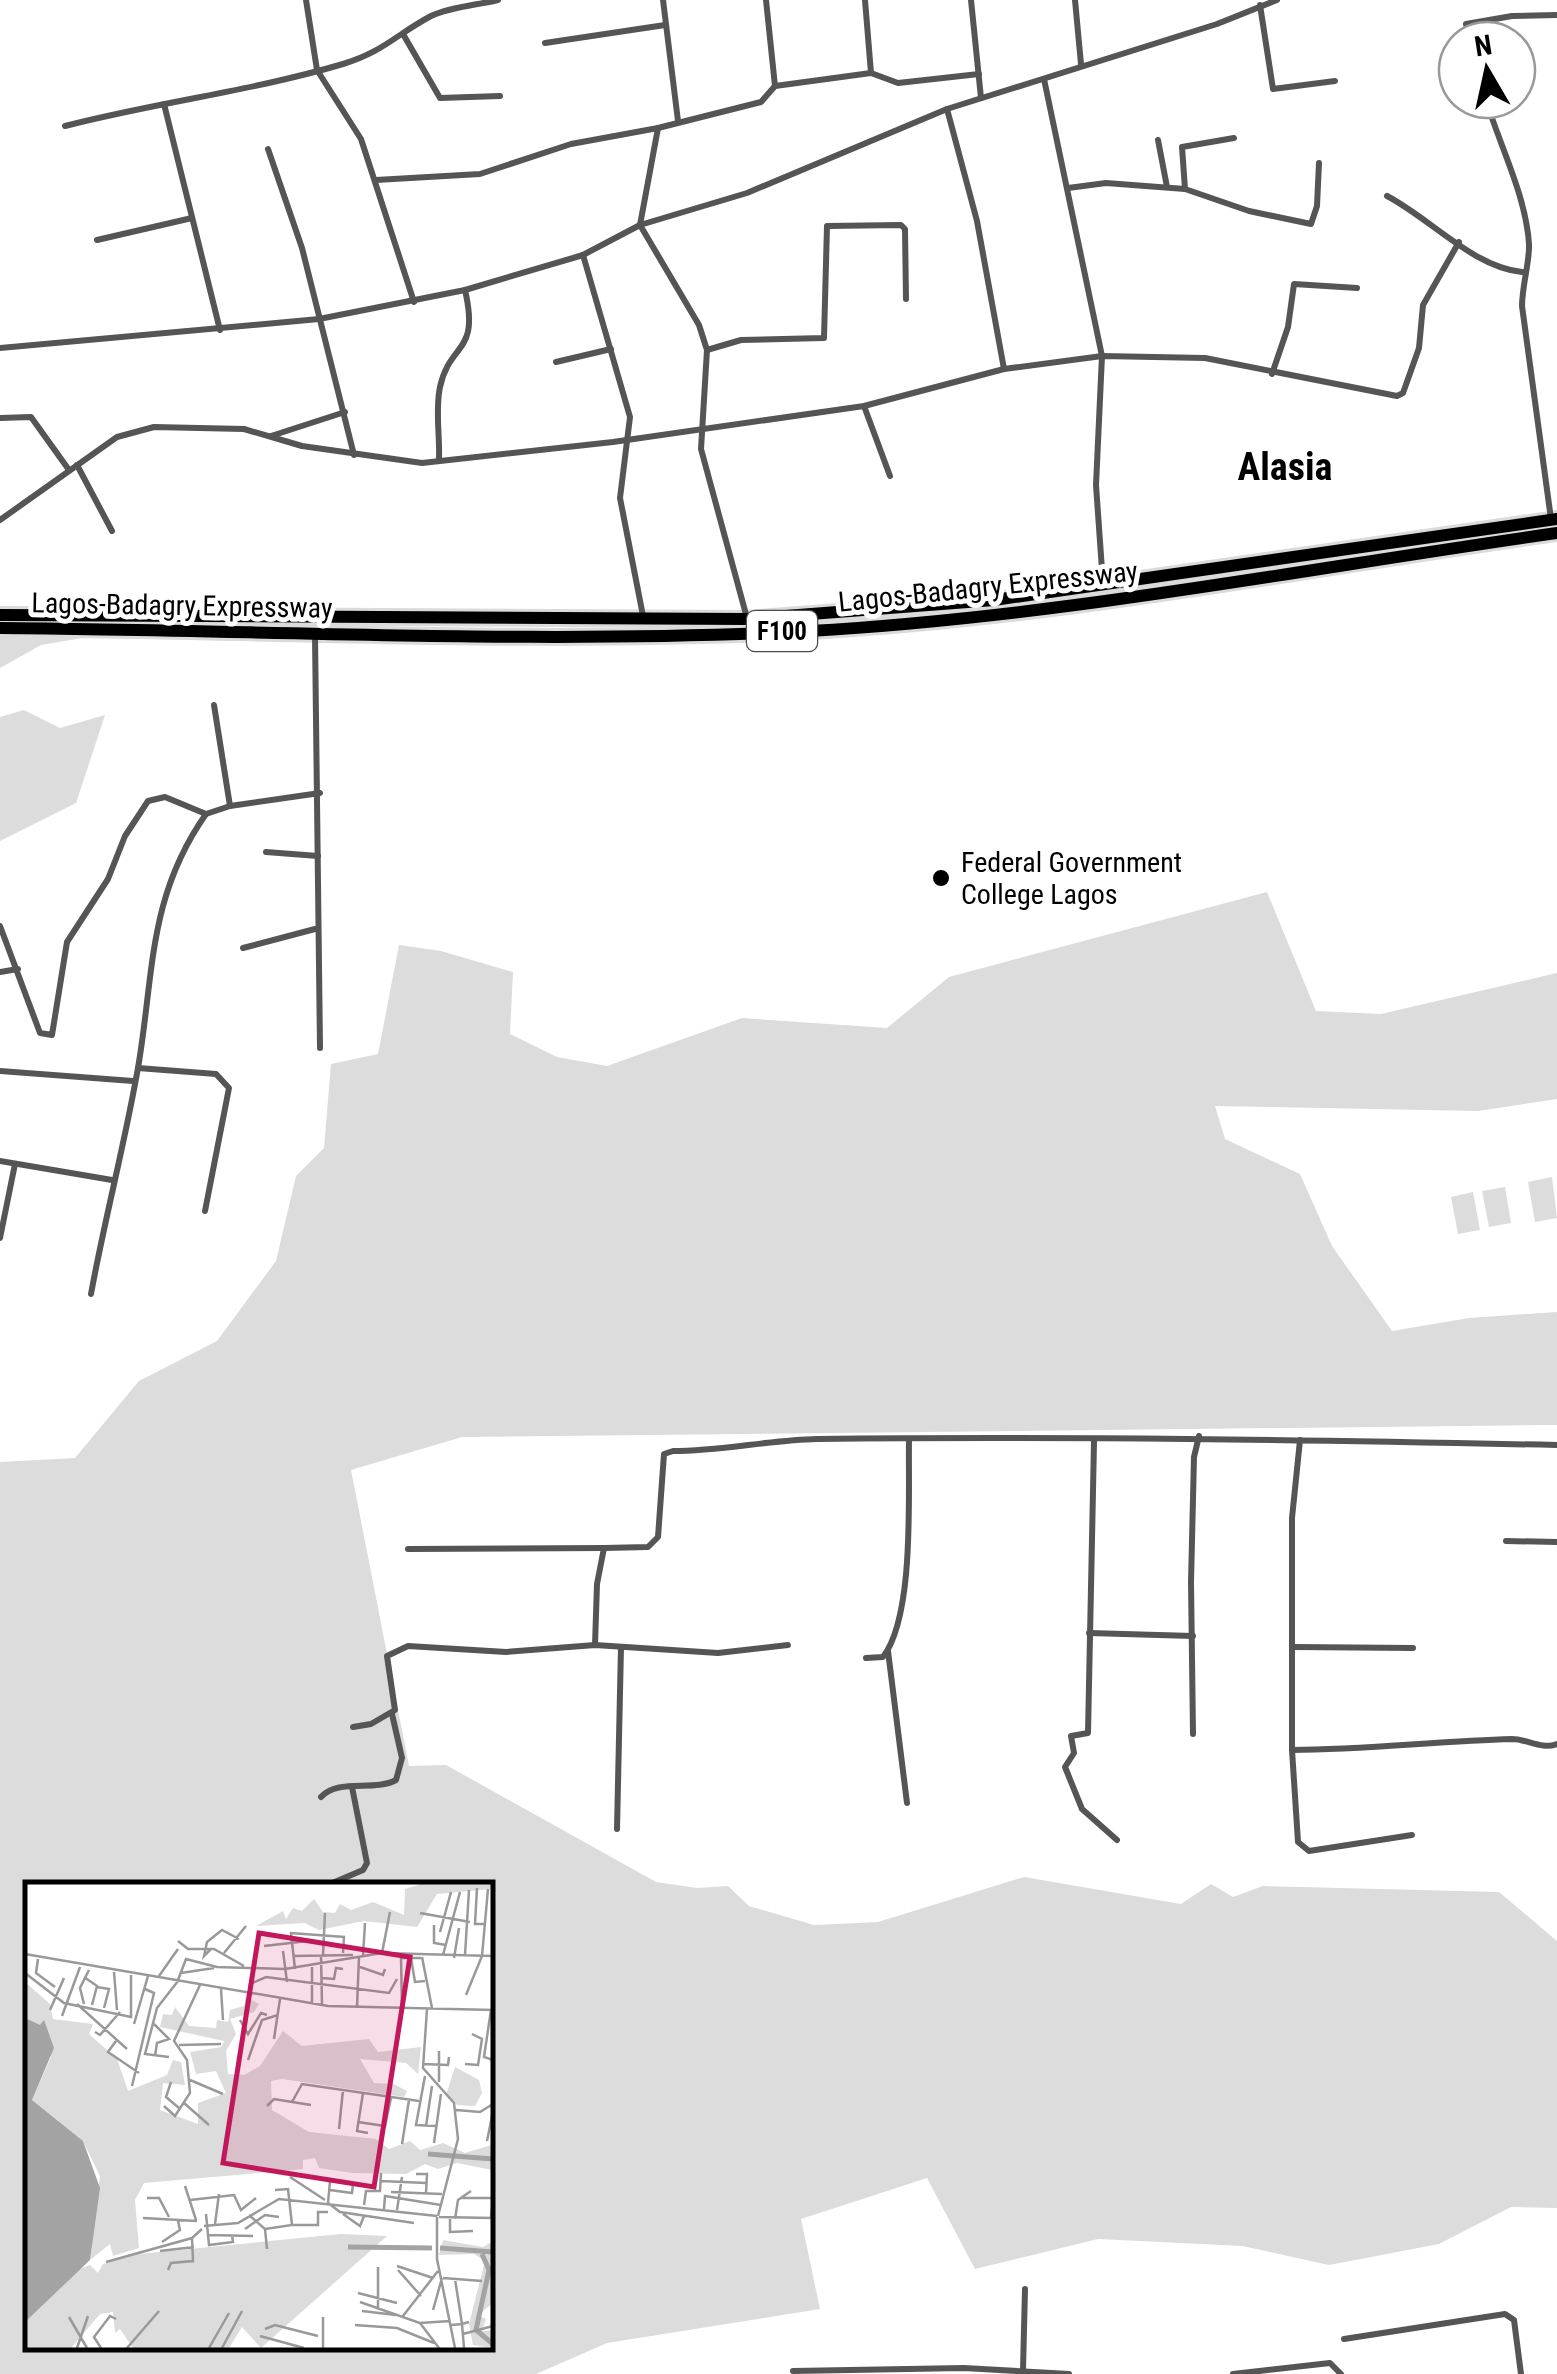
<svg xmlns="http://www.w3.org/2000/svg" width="1557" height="2374" viewBox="0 0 1557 2374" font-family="'Roboto Condensed',sans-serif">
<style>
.green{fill:#dcdcdc;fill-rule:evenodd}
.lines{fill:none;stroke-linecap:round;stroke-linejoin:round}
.highway-casing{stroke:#dbdbdb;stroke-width:18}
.street{stroke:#555;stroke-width:6}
.highway{stroke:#000;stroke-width:12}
.poi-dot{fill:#000;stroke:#fff;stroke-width:4}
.labels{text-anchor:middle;stroke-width:10;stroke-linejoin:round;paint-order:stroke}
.shield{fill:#fff;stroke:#4c4c4c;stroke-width:2.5}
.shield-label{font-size:25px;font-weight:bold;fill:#000}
.street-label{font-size:28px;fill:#000;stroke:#fff}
.poi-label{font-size:28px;fill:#000;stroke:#fff;text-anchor:start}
.district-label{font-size:38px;font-weight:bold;fill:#000;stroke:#fff}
.inset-river{fill:none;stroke:#a3a3a3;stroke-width:5}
.inset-road{fill:none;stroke:#999;stroke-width:2.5}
.view{fill:#c2185b;fill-opacity:0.15;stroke:#c2185b;stroke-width:5}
.inset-edge{fill:none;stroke:#000;stroke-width:5}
</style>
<rect width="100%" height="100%" fill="#fff"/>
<!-- green -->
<g class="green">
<polygon points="106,634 41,645 0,668 0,635"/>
<polygon points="24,710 60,728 105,715 76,803 0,841 0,717"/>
<path d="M1267 892 1316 1011 1381 1014 1557 973V1099L1478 1111 1215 1106 1225 1139 1300 1174 1332 1246 1392 1331 1469 1318 1557 1312V1425L462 1437 351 1470 409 1766 446 1765 656 1882 697 1888 728 1886 749 1906 814 1925 878 1922 1024 1877 1181 1904 1211 1884 1233 1897 1263 1886 1499 1892 1557 1941V2208L1511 2207 1439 2244 1329 2265 1243 2246 1098 2239 975 2269 927 2178 801 2219 820 2309 607 2343 536 2374H0V1462L75 1458 139 1381 217 1341 276 1261 296 1176 324 1148 331 1064 378 1054 399 945 441 951 513 972 510 1034 557 1057 607 1066 742 1018 887 1028 949 977ZM28 1884H490V2346H28Z"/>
<polygon points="1552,1177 1557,1218 1535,1222 1528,1182"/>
<polygon points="1505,1187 1511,1223 1489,1227 1482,1191"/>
<polygon points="1473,1192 1480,1230 1458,1234 1451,1197"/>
</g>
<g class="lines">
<defs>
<g id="highway">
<polyline points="0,615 747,619 994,600 1557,519"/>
<path d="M0 628C269 630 540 645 809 631 1060 617 1308 568 1557 533"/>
</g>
</defs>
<!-- highway casing -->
<use href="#highway" class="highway-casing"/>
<!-- street -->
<g class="street">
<polyline points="306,0 317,70 361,139 414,302"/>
<polyline points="663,0 678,121"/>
<polyline points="766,0 775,86"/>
<polyline points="865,0 871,73"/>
<polyline points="971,0 981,98"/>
<polyline points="1075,0 1081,64"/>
<polyline points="1260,5 1273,89 1335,81"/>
<polyline points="403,34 440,98 500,96"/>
<polyline points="1470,40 1466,24 1512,16 1557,15"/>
<polyline points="545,43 665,25"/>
<polyline points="1044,79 1102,356 1096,485 1103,584"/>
<path d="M1486 100C1500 146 1526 196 1529 244 1530 260 1522 286 1522 306L1551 519"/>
<polyline points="164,104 220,330"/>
<polyline points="947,109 977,221 1004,369"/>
<path d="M65 126C158 102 252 91 343 64 383 52 397 34 431 16 450 7 477 5 498 0"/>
<polyline points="658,128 640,225 699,325 707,350 701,449 747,618"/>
<polyline points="1158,140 1167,187"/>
<polyline points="268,149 302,248 354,455"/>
<polyline points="376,180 480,174 571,144 658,128 761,102 775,86 871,73 898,83 979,74"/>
<polyline points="1068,188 1106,183 1185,189 1249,211 1311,224 1317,206 1319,163"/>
<polyline points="1185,189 1182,147 1234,138"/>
<path d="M1387 196C1431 219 1473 267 1522 272"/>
<polyline points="97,240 192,218"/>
<polyline points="583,255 630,417 620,498 644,621"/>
<polyline points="0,348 319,319 465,290 583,255 640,225 747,193 947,109 1217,24 1277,0"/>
<polyline points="707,350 741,340 824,338 827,226 901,225 905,229 906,299"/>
<polyline points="556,362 611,349"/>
<polyline points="1272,374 1288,327 1294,284 1357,288"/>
<polyline points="864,406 890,476"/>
<polyline points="0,418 31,417 69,470"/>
<polyline points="271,436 345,412"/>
<path d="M439 459C440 435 435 410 440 387 450 341 480 355 465 290"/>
<polyline points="77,465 112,531"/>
<polyline points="0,520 117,437 154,427 244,429 302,446 422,463 613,442 864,406 1004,369 1102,356 1205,358 1397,396 1403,393 1419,348 1423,305 1459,242"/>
<polyline points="315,635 320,1048"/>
<polyline points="214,705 230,806"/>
<polyline points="266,852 318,856"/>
<polyline points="0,926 40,1033 52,1035 67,942 108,879 125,836 148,801 165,797 206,814"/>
<polyline points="243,948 315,929"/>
<polyline points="0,972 18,969"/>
<polyline points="138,1068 216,1074 229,1088 205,1211"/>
<polyline points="0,1071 133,1081"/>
<polyline points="0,1161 112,1180"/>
<polyline points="0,1238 15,1164"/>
<path d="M91 1294C105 1217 126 1139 139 1062 154 969 149 895 206 814L230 806 320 793"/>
<polyline points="1300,1440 1292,1518 1292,1750 1298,1842 1309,1851 1412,1835"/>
<polyline points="1094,1442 1088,1733 1071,1736 1074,1753 1065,1767 1082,1809 1117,1840"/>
<polyline points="1506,1541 1557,1542"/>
<polyline points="408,1549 604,1548"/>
<polyline points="1089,1633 1193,1636"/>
<path d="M595 1645 597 1584 604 1548 648 1547 658 1537 664 1454 673 1451C721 1451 769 1440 817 1439 1064 1436 1310 1440 1557 1445"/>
<polyline points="1294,1647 1413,1648"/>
<polyline points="888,1651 907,1803"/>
<path d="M866 1658 883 1657C915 1615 908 1493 909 1440"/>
<polyline points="353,1727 371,1724 395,1710 387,1656 408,1646 506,1652 595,1645 718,1653 788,1645"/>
<polyline points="1193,1734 1191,1582 1194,1457 1199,1436"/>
<path d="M1292 1750C1365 1750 1438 1741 1512 1739 1527 1739 1542 1750 1557 1744"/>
<path d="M321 1797C338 1778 374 1792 396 1780L402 1758 392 1714"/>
<polyline points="617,1829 621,1647"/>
<polyline points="330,1884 363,1870 367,1863 352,1787"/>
<polyline points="1344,2339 1505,2314 1514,2320 1521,2374"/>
<polyline points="1023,2370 1025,2289"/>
<polyline points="793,2371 964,2368 1069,2374"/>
<polyline points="1233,2374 1330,2363 1341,2374"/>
</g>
<!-- highway -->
<use href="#highway" class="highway"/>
</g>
<!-- markers -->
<circle class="poi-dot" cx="941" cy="878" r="10"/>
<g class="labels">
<!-- shield labels -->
<rect class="shield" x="747" y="611" width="70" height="40" rx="8"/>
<g class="shield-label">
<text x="782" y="640">F100</text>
</g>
<!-- street labels -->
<g class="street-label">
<text transform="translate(988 586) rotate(-6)" y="10">Lagos-Badagry Expressway</text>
<text transform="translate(182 605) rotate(1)" y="10">Lagos-Badagry Expressway</text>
</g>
<!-- poi labels -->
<g class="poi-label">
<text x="961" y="872">Federal Government<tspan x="961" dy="32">College Lagos</tspan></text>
</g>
<!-- district labels -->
<g class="district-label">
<text x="1285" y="480">Alasia</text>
</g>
</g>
<!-- overview -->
<g transform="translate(25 1882)">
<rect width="468" height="468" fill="#fff"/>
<path d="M397 2H467V7L412 12 392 45 339 39 294 48 280 41 231 44 258 29 261 37 268 26 277 29 289 17 298 30 310 31 315 22 326 28 348 20 379 33 380 7ZM0 100 25 122 28 137 68 142 64 152 92 177 103 209 142 193 148 178 156 180 160 203 138 201 135 228 173 242V221L201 211 191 189 171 192 165 170 196 165 199 159 135 145 138 132 147 133 150 125 164 144 191 146 192 138 203 140 205 128 219 124 221 112 228 114 223 116 234 122 229 130 205 137 211 152 201 169 203 192 219 193 235 184 258 149 277 164 344 157 353 170 396 165 393 192 381 181 335 177 349 201 369 202 382 209 379 215 257 197 246 199 247 228 284 250 351 257 364 267 385 259 395 268 418 261 440 271 467 263V288L432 281 413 287 400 282 381 292 328 291 294 286 290 276 278 278V287L119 301 110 318 114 366 88 374 85 362 65 378 75 294 58 259 7 218 26 175 25 157 0 136ZM430 185 454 198 457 211 450 224 432 223 421 213ZM316 352 362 354 236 466 217 445 204 466H108L95 447 90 451 88 430 75 432 46 466H0V408L65 383 73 391 78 382 114 372ZM418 358 458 365 467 360V422L453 433 461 437 457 449 467 448V466L448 463 444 442 460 379 449 372 414 373Z" fill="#dcdcdc"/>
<path d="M0 136 15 143 19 138 29 166 7 218 58 259 75 306 65 378 0 440Z" fill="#a3a3a3"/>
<path class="inset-river" d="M403 272 468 277M323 365 407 366M415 366 468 370M457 372 464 388 451 448 468 462"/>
<path class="inset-road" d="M452 6 450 42H461M395 31 445 40M409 43V61L421 63M415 50 426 10M153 59 163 67H189L219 84M239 64 283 59M186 67 179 74 182 60 197 48 214 57M258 69 262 100M199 71 221 44M357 71 365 30M0 72 303 124 468 128M296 73 297 122M298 73 300 31M418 73 435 10M440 73 444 8M268 74 328 73M338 74 340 41M397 75 407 126M386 76 390 100 400 99M429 76 434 46M13 77 11 91 30 105M287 85V121M335 85 358 93 360 87M270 87 266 51 319 55 318 71M89 90 92 128M0 91 39 121 106 135V93M156 91 189 86M134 94 153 67M59 95 72 104 67 123M297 96 309 97 311 86 318 87M153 98 161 77 192 85 260 87 357 71 468 74M72 105 84 107 79 126M196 107 198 138M224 110 225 102 241 95 364 111 372 97M441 113 457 74 463 7M52 122 102 167M59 122 55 106 64 88M332 125 334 75M377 125 376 76H396M402 127 398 186 429 221 433 257 413 334M25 128 39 96M466 128 459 175 468 178M37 134 55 85M215 138 223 152 236 131 242 133M109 142 123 94M129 142 144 157 132 161 130 174M70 150 75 153 95 130M249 157 255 117M91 159 83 170 114 191M154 163 196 162M144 175 120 172 132 126 153 99M223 178 237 138 253 133M398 182 423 183 424 175M440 182 453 183 457 157 447 152M400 194 391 243 411 244M165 198 198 212M146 200 141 215 154 226M414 200V169M107 204 129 111 120 107M338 211 332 249 343 251M267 220 277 202 394 219M159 221 184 243M139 224 150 234 165 211 162 178 149 159 175 103M242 224 249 217 286 223M431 228 455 230 468 222M333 240 360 244 366 216M401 244 407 204M314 247 318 208M462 259 468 229M409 261 416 212M377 262 384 218M391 292H402L401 311M275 293 328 301 327 311 305 308M265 295 300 318M305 299 303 321 315 330 389 341M356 299 401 301M160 304 171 338M366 310 417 312M122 316H134L144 335M435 316H468L466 335M165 318 209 313 216 328 231 316M339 323 341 309H355L356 291M359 327 360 314 416 323M372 328 377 295M181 332 184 363 208 360 207 353M318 332 335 344 339 334M224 333 240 347 242 367M412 335V377L430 466M414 335 468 336M118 336 172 339M425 337V350L448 349M430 337 433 318 446 309M190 342 194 312M267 343H293V330H303M179 344 213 341 254 317 412 334M220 347 240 333 254 335M240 347 267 343 263 307 250 308M183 353 228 354M137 360 155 348 153 339M135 369 169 365M81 380 167 356 177 347M372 384 408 396M353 385V427M143 388 146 381 168 379 167 356M373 388 396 414M418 396 457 399M430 397 437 442 444 440M333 411 372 421M335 420 395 441 414 466M408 428 417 396M337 429 371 433M378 434 413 389M44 435 62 466M395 441 425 439M330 443 372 446 409 461M426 443 437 442 439 466M240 447 250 443 293 454M438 452 468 444M235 454 279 466M52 466 63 434M76 466 69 455 85 434 91 437M102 466 134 429M184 466 204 431M197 466 217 429M298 466V435"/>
<path class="view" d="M234 51 385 75 349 305 198 281Z"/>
<rect width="468" height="468" class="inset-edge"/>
</g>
<!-- north arrow -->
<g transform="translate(1487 70) rotate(351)"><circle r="48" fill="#ffffff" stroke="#999999" stroke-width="2.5"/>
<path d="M0-8L18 38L0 25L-18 38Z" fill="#000000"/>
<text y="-15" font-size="28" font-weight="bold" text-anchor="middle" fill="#000000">N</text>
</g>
</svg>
